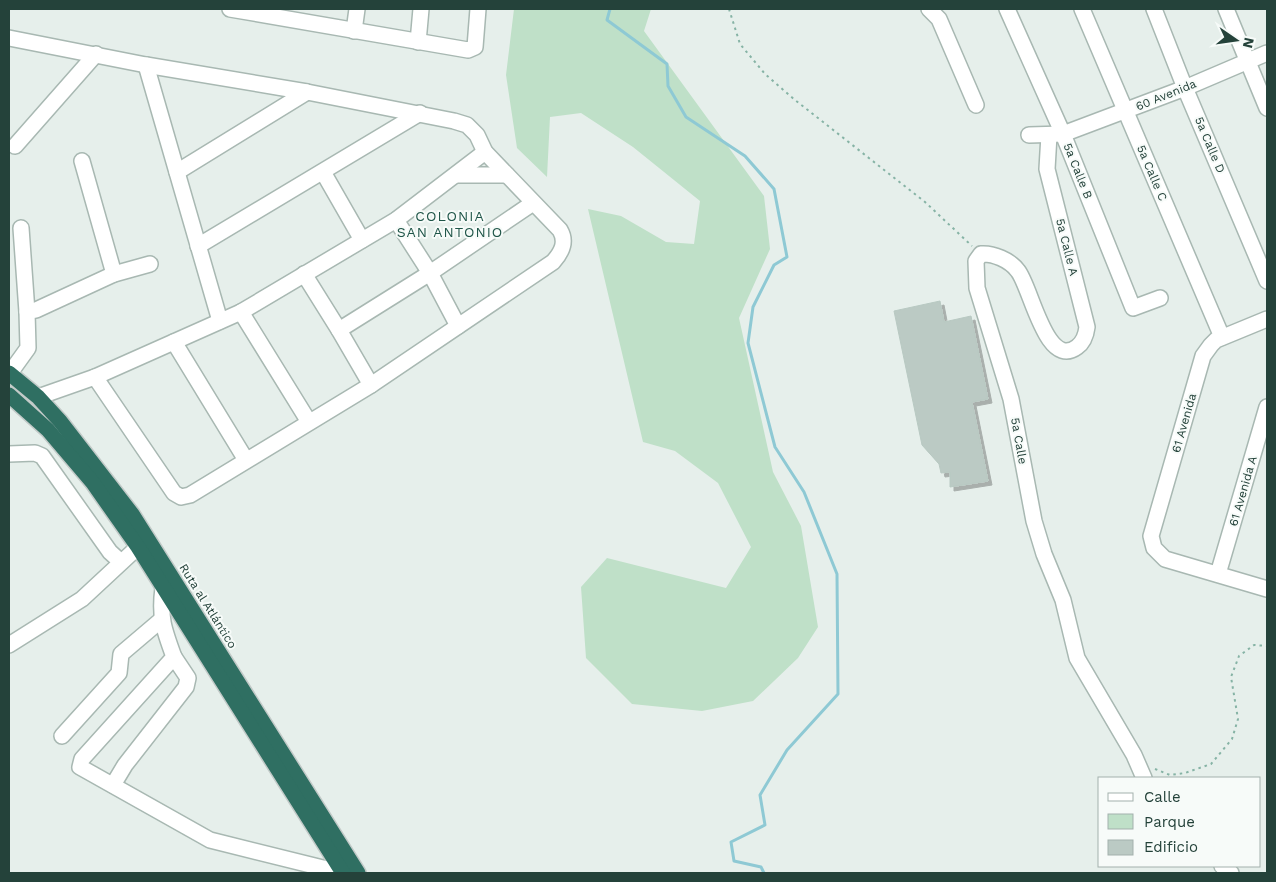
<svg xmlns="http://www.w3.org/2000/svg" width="1276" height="882" viewBox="0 0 1276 882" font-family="'Work Sans',sans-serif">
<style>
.green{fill:#bfe0c8}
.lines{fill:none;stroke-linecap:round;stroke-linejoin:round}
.stream{stroke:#8ec9d4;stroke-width:3}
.building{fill:#bbcac4;stroke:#b8c9c2;filter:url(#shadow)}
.minor-casing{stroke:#a8b8b2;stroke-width:18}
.highway-casing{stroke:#c2cac8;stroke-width:18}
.path{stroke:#86b3a5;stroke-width:2;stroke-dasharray:2.5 4;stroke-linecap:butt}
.minor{stroke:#fff;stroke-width:15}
.highway{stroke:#2f6f62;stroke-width:15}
.labels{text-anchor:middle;stroke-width:4;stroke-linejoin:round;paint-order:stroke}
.street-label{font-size:12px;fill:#24423a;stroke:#f7fbf9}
.neighbourhood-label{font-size:14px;letter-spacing:1px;fill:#1f5548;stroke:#f7fbf9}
</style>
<defs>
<filter id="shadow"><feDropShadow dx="4" dy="4" stdDeviation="0" flood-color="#0004"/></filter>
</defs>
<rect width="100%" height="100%" fill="#e6efeb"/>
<!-- green -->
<polygon class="green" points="514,9 651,9 644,31 764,196 770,249 739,318 773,472 801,526 818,627 798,658 753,701 702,711 632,704 586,658 581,587 607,558 726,588 751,547 718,483 675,451 643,442 588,209 621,216 666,242 694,244 700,201 633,147 581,113 550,117 547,177 517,148 506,75"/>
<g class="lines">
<!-- stream -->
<polyline class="stream" points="610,9 607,20 667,64 668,86 686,117 745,156 774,189 787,257 774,265 753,307 748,343 775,447 804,492 837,574 838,694 787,750 760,795 765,825 731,842 734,861 761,867 764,873"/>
</g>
<!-- building -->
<polygon class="building" points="940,301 944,322 971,316 988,399 972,402 988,481 950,487 950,472 941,473 939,464 922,445 894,311"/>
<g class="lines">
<defs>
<g id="minor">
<polyline points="230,9 468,50 475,47 478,9"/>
<polyline points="929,9 939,19 976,105"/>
<polyline points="1007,9 1063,134 1133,308 1160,298"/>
<polyline points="1082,9 1222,337"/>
<polyline points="1154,9 1185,88 1267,281"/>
<polyline points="1226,9 1267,108"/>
<polyline points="354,31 357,9"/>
<path d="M9 38 146 65 307 92 454 121 467 125 477 135 485 152 560 230C567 242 562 252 553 262L371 385 190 495 181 497 174 493 95 377"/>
<polyline points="418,42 421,9"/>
<polyline points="146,65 220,321"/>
<polyline points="1029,135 1063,134 1185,88 1267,53"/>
<path d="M1049 135 1047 169 1087 327C1086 335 1084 342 1077 347 1046 370 1031 287 1018 271 1010 260 993 253 981 254L976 261 977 288 1011 399 1034 521 1044 554 1063 600 1077 658 1134 755 1144 778"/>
<polyline points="15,146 96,54"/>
<polyline points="82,161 114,274"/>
<polyline points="177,172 307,92"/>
<polyline points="323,172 362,240"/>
<polyline points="456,175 507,175"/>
<polyline points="396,220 430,273 458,326"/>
<polyline points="21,228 27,312"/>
<polyline points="198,246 420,113"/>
<polyline points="304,274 339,330 371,385"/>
<polyline points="241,312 309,422"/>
<polyline points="1267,319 1216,340 1211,345 1203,356 1151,536 1154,548 1165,559 1267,589"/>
<polyline points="339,330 430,273 533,203"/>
<polyline points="174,342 246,460"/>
<polyline points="10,373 28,348 27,312 36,310 114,274 150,264"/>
<polyline points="38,397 95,377 241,312 396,220 485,152"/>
<polyline points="9,454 35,453 42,456 110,552 121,562"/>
<polyline points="1218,574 1267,407"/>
<path d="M163 588C159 617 164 630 174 657L82 759 80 767 210 840 343 873"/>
<polyline points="9,645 82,599 138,547"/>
<polyline points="62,736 119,673 121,654 161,620"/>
<polyline points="113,785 125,765 186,687 188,678 174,657"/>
<polyline points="1222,866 1231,873"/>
</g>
<g id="highway">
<polyline points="9,373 38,397 60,421 132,514 358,873"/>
<polyline points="9,395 48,430 93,483 138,547 343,873"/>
</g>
</defs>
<!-- minor casing -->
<use href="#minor" class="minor-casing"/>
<!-- highway casing -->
<use href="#highway" class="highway-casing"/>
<!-- path -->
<g class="path">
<polyline points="729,9 740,44 765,74 795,100 925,202 972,246"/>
<polyline points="1155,769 1170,775 1185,773 1211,764 1232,739 1238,719 1231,677 1239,656 1254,645 1267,646"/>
</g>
<!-- minor -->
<use href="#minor" class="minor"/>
<!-- highway -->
<use href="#highway" class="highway"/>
</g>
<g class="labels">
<!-- street labels -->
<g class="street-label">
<text transform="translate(1166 95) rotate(-22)" y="4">60 Avenida</text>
<text transform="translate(1210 145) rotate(67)" y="4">5a Calle D</text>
<text transform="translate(1078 171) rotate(68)" y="4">5a Calle B</text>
<text transform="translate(1152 173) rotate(67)" y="4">5a Calle C</text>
<text transform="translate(1067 247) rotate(76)" y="4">5a Calle A</text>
<text transform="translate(1184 423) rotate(-74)" y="4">61 Avenida</text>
<text transform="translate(1019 441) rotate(80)" y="4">5a Calle</text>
<text transform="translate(1243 491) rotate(-74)" y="4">61 Avenida A</text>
<text transform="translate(208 606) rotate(58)" y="4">Ruta al Atlántico</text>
</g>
<!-- neighbourhood labels -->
<g class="neighbourhood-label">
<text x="450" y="221">COLONIA<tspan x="450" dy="16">SAN ANTONIO</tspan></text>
</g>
</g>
<!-- border -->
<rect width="1276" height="882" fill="none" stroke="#24423a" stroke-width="20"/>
<!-- legend -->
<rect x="1098" y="777" width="162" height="90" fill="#f7fbf9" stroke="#a3b1ad"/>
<rect x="1108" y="793" width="25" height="8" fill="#ffffff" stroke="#a3b1ad"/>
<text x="1144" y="802" font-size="15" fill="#24423a">Calle</text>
<rect x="1108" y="814" width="25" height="15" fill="#bfe0c8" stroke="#a3b1ad"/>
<text x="1144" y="827" font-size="15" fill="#24423a">Parque</text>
<rect x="1108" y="840" width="25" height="15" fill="#bbcac4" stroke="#a3b1ad"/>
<text x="1144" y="852" font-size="15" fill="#24423a">Edificio</text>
<!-- north arrow -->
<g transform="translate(1236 40) rotate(103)" stroke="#f7fbf9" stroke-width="4" paint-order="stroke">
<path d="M0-4L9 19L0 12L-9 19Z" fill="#24423a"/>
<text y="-8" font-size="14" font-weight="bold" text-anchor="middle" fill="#24423a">N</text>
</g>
</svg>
